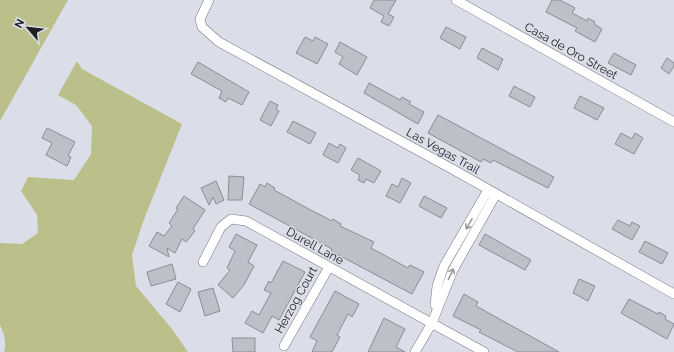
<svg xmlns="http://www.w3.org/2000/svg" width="674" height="352" viewBox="0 0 674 352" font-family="Raleway,sans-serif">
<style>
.green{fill:#bbc08b}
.building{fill:#bdc0c9;stroke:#8a8d96}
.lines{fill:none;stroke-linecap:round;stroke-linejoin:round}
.minor-casing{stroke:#747780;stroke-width:10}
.minor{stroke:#fff;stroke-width:9}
.oneway{stroke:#9a9a9c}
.labels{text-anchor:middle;stroke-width:3;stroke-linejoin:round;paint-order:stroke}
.street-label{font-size:12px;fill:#1e1f22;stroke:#dbdee8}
</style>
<rect width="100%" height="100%" fill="#dbdee8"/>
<!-- green -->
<g class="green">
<polygon points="0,0 68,0 0,121"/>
<path d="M77 61 82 69 182 124 143 222 132 255 136 286 172 329 188 352H4C7 343 4 333 0 325V243L22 244 38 233 37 215 21 191 28 177 74 180 91 154 92 126 76 105 58 95Z"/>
</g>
<!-- building -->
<g class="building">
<polygon points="374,0 396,0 388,14 394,17 389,26 381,22 384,16 370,8"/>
<polygon points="552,0 560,0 575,8 572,13 587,21 588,18 595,22 594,24 602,29 595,42 575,31 577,28 546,12"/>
<polygon points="446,27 466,37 460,49 440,38"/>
<polygon points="305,37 313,41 315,37 328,44 317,64 296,53"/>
<polygon points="340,42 367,57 357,75 339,64 343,57 335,52"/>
<polygon points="482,48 503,59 498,70 477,58"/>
<polygon points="614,53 636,65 631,75 608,63"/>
<polygon points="667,58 674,63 674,66 669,74 661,68"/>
<polygon points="198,62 249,92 242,105 228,98 226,102 219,98 222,91 191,74"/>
<polygon points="369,83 400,100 402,97 411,102 409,104 424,112 418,124 364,93"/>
<polygon points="514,86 535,97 530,107 509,96"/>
<polygon points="580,96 604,108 597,120 574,108"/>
<polygon points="270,101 278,105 276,109 279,111 271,126 260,120"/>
<polygon points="438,115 554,177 548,188 493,160 491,163 483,159 481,162 428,133"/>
<polygon points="293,121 316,133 310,144 287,132"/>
<polygon points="47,128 75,142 68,156 71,157 67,166 46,155 52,143 42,138"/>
<polygon points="621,133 632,139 635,133 643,138 634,154 615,144"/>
<polygon points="329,143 338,148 340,144 346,148 338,163 323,155"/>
<polygon points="358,158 381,171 374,183 366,179 364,183 358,180 360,175 351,170"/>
<polygon points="229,176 244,177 242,200 228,200"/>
<polygon points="402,178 411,183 400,203 386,196 392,184 398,187"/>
<polygon points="216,181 224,200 216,204 213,197 209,205 201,188"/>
<polygon points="267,183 275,188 274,190 307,208 332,221 333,219 341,224 340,226 374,242 371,248 408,268 410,265 424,272 412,294 331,251 332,249 249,204 260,184 265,187"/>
<polygon points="184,196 205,210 193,229 195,231 186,242 182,239 175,253 167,248 169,257 149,246 157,232 164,236 172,226 169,223 178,209 176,208"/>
<polygon points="424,196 447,208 441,218 419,206"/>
<polygon points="618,220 630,226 632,222 640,226 632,240 612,229"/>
<polygon points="236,234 257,245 248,262 254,266 244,285 233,298 218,285 230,270 227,268 235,251 229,247"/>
<polygon points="485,234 531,260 525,270 479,245"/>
<polygon points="645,241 668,253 662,264 639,252"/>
<polygon points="283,261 305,272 279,320 272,316 263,333 245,323 252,311 259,315 271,293 264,290 269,281 271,283"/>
<polygon points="172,264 176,279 151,286 147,272"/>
<polygon points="579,279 595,286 588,301 573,293"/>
<polygon points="178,282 191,289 180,312 166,304"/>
<polygon points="213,288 220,311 205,316 198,292"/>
<polygon points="335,291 359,304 352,317 348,314 337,335 340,337 332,352 312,352 317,341 310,337"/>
<polygon points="464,294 478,302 476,306 559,352 518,352 479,332 481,330 453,316"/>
<polygon points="629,299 658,314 659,312 666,316 665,319 674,324 667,339 621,313"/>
<polygon points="384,318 405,329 396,347 405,352 368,352"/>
<polygon points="232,338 255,338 255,352 233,352"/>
</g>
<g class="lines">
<defs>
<g id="minor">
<polyline points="209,0 200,19 202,27 219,42 454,170 674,294"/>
<polyline points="456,0 674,122"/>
<polyline points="203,262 221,227 231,219 246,221 484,352"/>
<polyline points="435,305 437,286 444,266 488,190"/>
<polyline points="284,346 329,267"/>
<polyline points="415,352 432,323 453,270 496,194"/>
</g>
</defs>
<!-- minor casing -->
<use href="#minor" class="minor-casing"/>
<!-- minor -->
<use href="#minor" class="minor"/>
</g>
<!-- one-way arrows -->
<defs><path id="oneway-shaft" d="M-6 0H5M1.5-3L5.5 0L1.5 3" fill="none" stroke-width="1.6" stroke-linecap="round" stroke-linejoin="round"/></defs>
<g class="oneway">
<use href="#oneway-shaft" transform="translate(469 224) rotate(120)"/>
<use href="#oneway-shaft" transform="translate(451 274) rotate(-64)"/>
</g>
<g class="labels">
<!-- street labels -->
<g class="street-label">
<text transform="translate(571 51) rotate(29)" y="4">Casa de Oro Street</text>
<text transform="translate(443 151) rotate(29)" y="4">Las Vegas Trail</text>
<text transform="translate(315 246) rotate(29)" y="4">Durell Lane</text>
<text transform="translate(296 300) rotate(-61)" y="4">Herzog Court</text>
</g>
</g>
<!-- north arrow -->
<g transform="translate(28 28) rotate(298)" stroke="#dbdee8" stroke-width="3" paint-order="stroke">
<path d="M0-3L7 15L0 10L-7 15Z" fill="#1e1f22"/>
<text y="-6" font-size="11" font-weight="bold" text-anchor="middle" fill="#1e1f22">N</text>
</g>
</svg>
